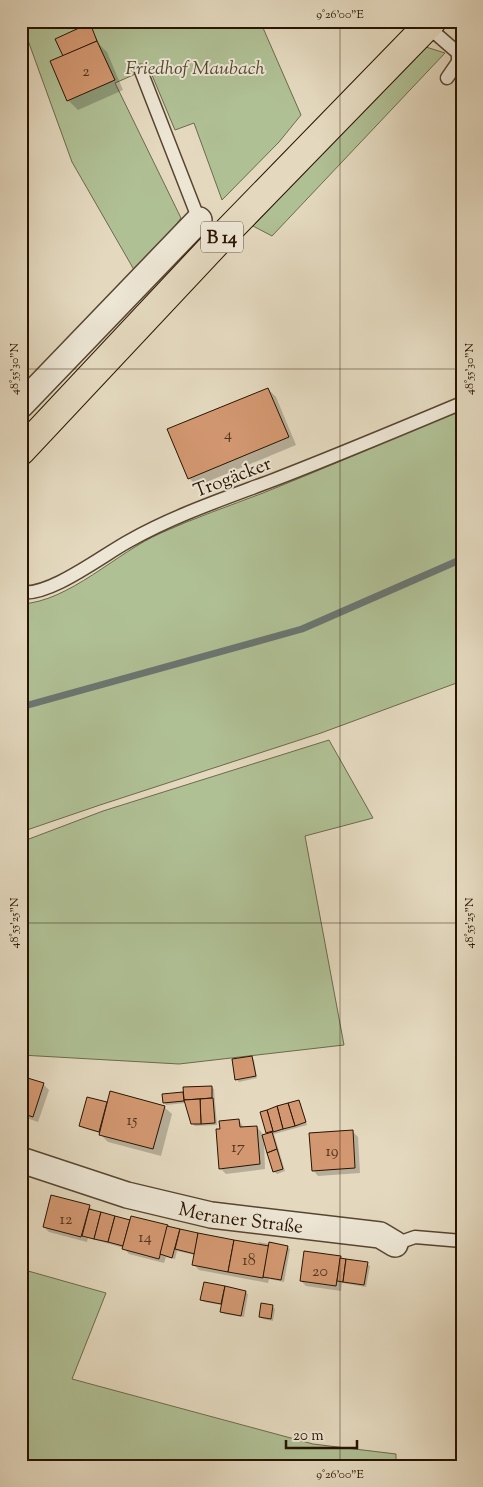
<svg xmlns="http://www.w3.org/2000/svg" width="483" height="1487" viewBox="0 0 483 1487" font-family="'Sorts Mill Goudy',serif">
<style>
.green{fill:#b0c095;stroke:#6c6a4b}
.shadow{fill:#0003}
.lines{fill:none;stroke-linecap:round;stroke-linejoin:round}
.stream{stroke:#6b7671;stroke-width:7}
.building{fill:#d39871;stroke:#281401}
.service-casing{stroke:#574530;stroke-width:15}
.minor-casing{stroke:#574530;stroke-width:28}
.primary-casing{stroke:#281401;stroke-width:30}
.service{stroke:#ede6d5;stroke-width:12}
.minor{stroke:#ede6d5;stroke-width:25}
.primary{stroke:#e4d9bf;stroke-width:28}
.ticks{fill:none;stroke:#281401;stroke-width:1;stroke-opacity:0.45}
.labels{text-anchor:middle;stroke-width:4;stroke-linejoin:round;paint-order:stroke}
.number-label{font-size:16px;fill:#53351d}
.shield{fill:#ede6d5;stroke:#635341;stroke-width:1}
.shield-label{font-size:18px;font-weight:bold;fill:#281401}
.park-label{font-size:19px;font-style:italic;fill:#51482d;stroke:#ede6d5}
.street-label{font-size:19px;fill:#281401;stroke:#ede6d5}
.neatline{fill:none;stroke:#281401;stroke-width:2}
.ticks-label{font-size:12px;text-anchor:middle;fill:#281401}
</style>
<rect width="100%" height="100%" fill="#e4d9bf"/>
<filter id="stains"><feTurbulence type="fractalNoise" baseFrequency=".004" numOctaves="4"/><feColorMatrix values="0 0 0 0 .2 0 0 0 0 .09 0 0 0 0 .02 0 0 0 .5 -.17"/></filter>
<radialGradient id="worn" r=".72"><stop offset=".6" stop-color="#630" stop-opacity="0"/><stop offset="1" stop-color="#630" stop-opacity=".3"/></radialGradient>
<!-- green -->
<g class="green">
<polygon points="21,21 260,21 301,115 279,142 222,200 194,123 175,130 149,68 115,83 181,218 137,275 72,162"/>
<polygon points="426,47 445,53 272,236 253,226 397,73"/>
<path d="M462 409V681L321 733 100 805 21 832V604C69 602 117 552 161 533 194 518 229 506 263 493 330 466 396 438 462 409Z"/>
<polygon points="329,740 373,818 305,836 344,1045 179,1064 21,1055 21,842 103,811"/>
<polygon points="21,1269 106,1293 72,1379 313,1444 396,1454 396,1466 21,1466"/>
</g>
<!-- shadow -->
<g class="shadow">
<polygon points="89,25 100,45 107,52 123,90 78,110 68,100"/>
<polygon points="268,389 276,397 296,445 197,486 189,478"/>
<polygon points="251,1057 254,1060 257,1078 239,1082 236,1079"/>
<polygon points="21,1077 43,1084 49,1090 38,1122 21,1116"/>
<polygon points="211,1087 214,1089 217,1125 195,1126 192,1123 186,1103 166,1105 164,1102 164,1095 185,1093"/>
<polygon points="299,1101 301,1104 307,1125 274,1134 285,1171 277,1174 274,1171 264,1138 265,1169 226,1174 220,1168 239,1120 244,1128 257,1127 262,1133 263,1136 268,1134 261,1112"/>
<polygon points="107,1104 108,1105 164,1107 172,1114 161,1156 108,1142 100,1134 100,1133 83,1128 80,1125"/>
<polygon points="352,1131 358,1137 360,1173 318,1176 313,1170"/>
<polygon points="21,1194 25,1197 21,1210"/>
<polygon points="89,1206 94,1211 131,1221 260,1246 258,1242 287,1247 290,1249 284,1282 269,1279 268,1283 199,1270 194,1265 195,1255 177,1251 175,1259 166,1257 164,1263 129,1254 124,1248 88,1238 87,1242 49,1232 44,1227"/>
<polygon points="340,1257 343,1260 367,1264 370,1266 366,1287 342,1283 341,1291 306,1286 301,1281"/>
<polygon points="205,1283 245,1292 248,1294 244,1317 224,1314 222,1311 222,1305 204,1302 201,1299"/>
<polygon points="272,1306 275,1309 273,1321 263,1319 260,1317"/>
</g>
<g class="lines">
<!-- stream -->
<polyline class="stream" points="21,707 302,629 462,559"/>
</g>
<!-- building -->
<g class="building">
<polygon points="90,23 97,41 63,56 55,39"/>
<polygon points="97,41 115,80 67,101 50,61"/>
<polygon points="268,388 289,437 188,479 167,429"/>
<polygon points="252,1056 256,1076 235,1080 232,1059"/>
<polygon points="21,1076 44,1083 33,1117 21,1113"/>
<polygon points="212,1086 212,1098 184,1100 183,1087"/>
<polygon points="110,1091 165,1106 153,1149 99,1135"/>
<polygon points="183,1092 184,1101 163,1103 162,1094"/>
<polygon points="87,1097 107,1102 99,1132 79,1126"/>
<polygon points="213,1098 215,1123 201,1124 200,1099"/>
<polygon points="200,1099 201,1124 191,1124 184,1100"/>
<polygon points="299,1100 306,1122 295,1126 288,1103"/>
<polygon points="288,1103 295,1126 283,1129 277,1106"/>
<polygon points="277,1106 283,1129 273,1132 267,1110"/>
<polygon points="267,1110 273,1131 266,1133 260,1112"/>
<polygon points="239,1119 240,1127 257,1126 260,1164 219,1169 216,1129 220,1129 219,1121"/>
<polygon points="353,1130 355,1168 312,1171 309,1133"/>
<polygon points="272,1132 277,1149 267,1153 262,1135"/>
<polygon points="277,1149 283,1169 273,1172 267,1153"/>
<polygon points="51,1195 90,1205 81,1237 43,1227"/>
<polygon points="89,1209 101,1212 94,1239 82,1236"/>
<polygon points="101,1212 115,1216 108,1242 94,1239"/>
<polygon points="115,1216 130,1220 123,1246 108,1242"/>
<polygon points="131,1216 168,1225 159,1259 122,1249"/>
<polygon points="167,1226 180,1229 172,1258 160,1254"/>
<polygon points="180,1229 198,1233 195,1254 175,1249"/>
<polygon points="198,1233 234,1240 228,1272 192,1265"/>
<polygon points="234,1240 269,1246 263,1278 228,1272"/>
<polygon points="269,1242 288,1246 281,1280 263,1277"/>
<polygon points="304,1251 341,1256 336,1286 300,1281"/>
<polygon points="340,1258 346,1259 343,1282 337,1281"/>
<polygon points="346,1259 368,1262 364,1285 343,1282"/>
<polygon points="204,1282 225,1286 221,1304 200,1300"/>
<polygon points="225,1286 246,1291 241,1316 220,1312"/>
<polygon points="261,1303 273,1305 271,1319 259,1317"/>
</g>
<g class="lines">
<defs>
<g id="service">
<polyline points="427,26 458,53 458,62 447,78"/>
<polyline points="141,71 199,220 218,241"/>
<path d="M21 592C49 597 103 555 129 541 175 515 226 498 276 479 338 455 400 429 462 403"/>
<polyline points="395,1244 415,1237 462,1241"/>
</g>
<g id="minor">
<polyline points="21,405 199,220"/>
<path id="s1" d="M21 1160 127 1195 211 1215 380 1235 395 1244"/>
</g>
<polyline id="primary" points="21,451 218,241 432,21"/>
</defs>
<!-- service casing -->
<use href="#service" class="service-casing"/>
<!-- minor casing -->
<use href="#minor" class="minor-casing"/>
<!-- primary casing -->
<use href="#primary" class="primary-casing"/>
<!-- service -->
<use href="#service" class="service"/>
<!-- minor -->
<use href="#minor" class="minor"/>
<!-- primary -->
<use href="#primary" class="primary"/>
</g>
<!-- ticks -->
<path class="ticks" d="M340 21V1466M21 369H462M21 923H462"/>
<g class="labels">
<!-- number labels -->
<g class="number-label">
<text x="86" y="76">2</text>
<text x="228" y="439">4</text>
<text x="132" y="1125">15</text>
<text x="238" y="1152">17</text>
<text x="332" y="1156">19</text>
<text x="66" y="1224">12</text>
<text x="145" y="1242">14</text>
<text x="249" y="1265">18</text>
<text x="320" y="1276">20</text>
</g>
<!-- shield labels -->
<rect class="shield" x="201" y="221.5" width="42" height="31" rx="4"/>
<g class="shield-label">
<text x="222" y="243">B 14</text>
</g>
<!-- park labels -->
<g class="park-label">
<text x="195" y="74">Friedhof Maubach</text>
</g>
<!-- street labels -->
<g class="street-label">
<text transform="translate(232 476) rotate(-21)" y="7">Trogäcker</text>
<text dy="7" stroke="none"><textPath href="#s1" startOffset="228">Meraner Straße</textPath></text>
</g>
</g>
<!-- margin -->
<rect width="483" height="1487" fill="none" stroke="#e4d9bf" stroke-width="55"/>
<!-- scale -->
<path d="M286 1440v8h71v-8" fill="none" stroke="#281401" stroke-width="2.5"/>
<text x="293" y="1440" font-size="15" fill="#281401" stroke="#ede6d5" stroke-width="4" paint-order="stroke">20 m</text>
<rect x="28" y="28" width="428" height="1432" class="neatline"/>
<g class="ticks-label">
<text x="340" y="18">9°26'00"E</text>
<text transform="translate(14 369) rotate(-90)" y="4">48°55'30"N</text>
<text transform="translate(469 369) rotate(-90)" y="4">48°55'30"N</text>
<text transform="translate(14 923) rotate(-90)" y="4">48°55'25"N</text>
<text transform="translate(469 923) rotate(-90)" y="4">48°55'25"N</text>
<text x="340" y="1478">9°26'00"E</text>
</g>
<rect width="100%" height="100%" filter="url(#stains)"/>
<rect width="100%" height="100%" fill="url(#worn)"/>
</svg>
